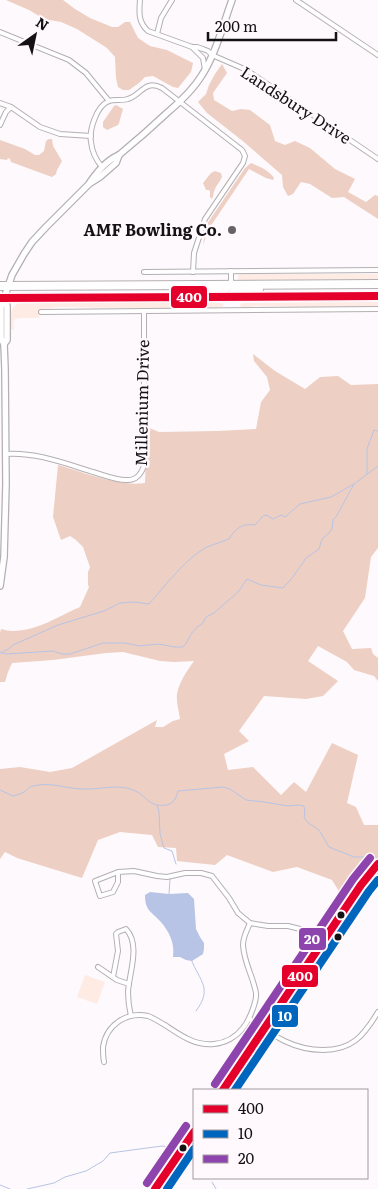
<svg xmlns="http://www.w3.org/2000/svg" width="378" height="1189" viewBox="0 0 378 1189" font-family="Literata,serif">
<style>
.green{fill:#feebe4}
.forest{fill:#eecfc3}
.water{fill:#b7c4e5}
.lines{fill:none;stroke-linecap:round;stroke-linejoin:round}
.stream{stroke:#b7c4e5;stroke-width:1}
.street-casing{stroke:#b3afb2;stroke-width:6}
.secondary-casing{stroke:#b3afb2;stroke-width:8}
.highway-casing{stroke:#b3afb2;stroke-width:10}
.street{stroke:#fffeff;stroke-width:4}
.secondary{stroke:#fffeff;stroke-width:5.5}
.highway{stroke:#fffeff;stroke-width:8}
.bus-1-casing{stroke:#fff8fd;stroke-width:11}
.bus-2-casing{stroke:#fff8fd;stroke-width:11}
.bus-3-casing{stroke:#fff8fd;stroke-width:11}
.bus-1{stroke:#e4002b;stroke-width:8}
.bus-2{stroke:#0065bd;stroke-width:8}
.bus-3{stroke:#8e44ad;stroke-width:8}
.poi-dot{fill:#676365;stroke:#fff8fd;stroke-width:2}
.bus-dot{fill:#151214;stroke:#fff8fd;stroke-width:2}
.labels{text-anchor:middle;stroke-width:5;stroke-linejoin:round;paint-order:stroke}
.street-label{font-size:16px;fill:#151214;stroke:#fff8fd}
.poi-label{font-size:16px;font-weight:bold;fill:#151214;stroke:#fff8fd;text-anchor:end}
.line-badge{stroke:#fff8fd;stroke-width:2}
.badge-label{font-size:14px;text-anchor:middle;font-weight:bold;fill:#fff}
</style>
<rect width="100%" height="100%" fill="#fef9fc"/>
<!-- green -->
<g class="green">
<polygon points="242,274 378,274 378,279 241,281 238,279 238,275"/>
<path d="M213 302 224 304 222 307 213 308 202 306 160 309 60 307 42 309 40 310 39 318H21L15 319 13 322 14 329 12 330 11 328C10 318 9 305 21 303Z"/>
<polygon points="378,302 378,308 256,306 242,308 240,306 241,304 246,303"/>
<polygon points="85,975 105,982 97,1004 77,997"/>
</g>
<!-- forest -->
<g class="forest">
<polygon points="6,0 63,0 75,9 90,18 112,27 118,27 125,22 130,22 138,38 150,46 167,50 193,63 191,72 178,88 173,87 153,76 145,77 139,83 129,90 123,90 118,87 116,78 115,57 107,48 77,29 61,22 44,19 29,10"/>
<polygon points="222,64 227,73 213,93 214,100 232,111 241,109 250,110 270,125 275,141 285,145 295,141 310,148 335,169 355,179 348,192 366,202 375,195 378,196 378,219 344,197 332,198 310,184 301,182 293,194 288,196 283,187 282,175 244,142 207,113 198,102 206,94 209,85 215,74"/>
<polygon points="116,105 123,109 119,123 118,125 107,130 103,127 103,122 114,106"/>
<polygon points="49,139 52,139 53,146 62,161 57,170 56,174 52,177 11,162 10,159 8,158 7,160 0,159 0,140 25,149 35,155 39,155 44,151 46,141"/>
<path d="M251 163C259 166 269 170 274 178L273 180 266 178 249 169 208 230 203 246 206 225 211 218 245 168Z"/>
<path d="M215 171 221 173 222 177C220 182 217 184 215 189 213 193 214 195 212 199L210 197V191L209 190H206L203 183 211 173Z"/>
<path d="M253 354 275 371 305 389 320 377 338 376 351 385 378 384V548L371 557 365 598 343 631 352 649 371 648 373 654 378 658V681L374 676 354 670 347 662 318 646 308 661 338 681 323 696 306 699 264 696 239 731 249 741 224 754 228 770 253 767 281 795 294 782 306 792 332 743 358 755 347 803 356 807 364 825H378V858L363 872 345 901 332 880 297 867 273 872 227 855 215 865 177 861 176 848 158 847 152 835 120 832 98 840 82 878 17 858 5 852 0 859V769L20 767 50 772 72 768 157 720 155 727H163L173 721 180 719C179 711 176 702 177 694 179 682 187 671 194 661L174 662 160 661 123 652 106 653 53 660 12 663 8 672 5 682H0V633L1 629C5 630 9 631 13 631 37 631 59 616 80 607L89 587 88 585V572L90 567 83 547 76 540 70 536 61 540 53 517 58 465C83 472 120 487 145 483L147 427 159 432 217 431 256 429 261 402 270 390 267 377 254 361Z"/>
</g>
<!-- water -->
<path class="water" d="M150 892 169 894 188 893 194 899 196 929 200 937 204 943V949L203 954 192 961 186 960 180 957H173C175 943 169 931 160 921 151 911 145 911 145 895Z"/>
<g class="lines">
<!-- stream -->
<g class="stream">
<polyline points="367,474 367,449 374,430 378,431"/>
<polyline points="0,652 6,654 53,651 62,654 70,654 103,643 125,643 139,646 158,644 175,647 183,647 187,642 191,634 197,627 202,624 206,617 214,613 238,592 247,579 261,585 283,588 293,577 306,558 319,549 322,539 329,533 332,529 333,520 336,517 354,484 378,466"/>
<path d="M1 653 10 648 13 645 58 625 104 611 120 603 134 602 149 604C165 586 186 558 207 547 214 544 222 542 229 539 236 528 242 523 255 525L263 516 266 515 273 519 281 515 285 517 300 504 331 497 354 484"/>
<path d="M0 790 13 796C16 795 21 794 24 792 28 790 28 787 33 786 51 781 69 790 87 789 101 789 119 784 133 790 147 795 148 808 167 805 174 803 176 798 178 791L223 787 230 789 246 800 264 802 288 806 298 805 304 806 305 814 304 817 307 822 319 830 329 847 354 857H376"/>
<polyline points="157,805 159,812 160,834 164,848 172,851 176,864"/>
<polyline points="169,894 170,879"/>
<path d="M191 959C200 982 213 988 196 1011"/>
<polyline points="212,1182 216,1189"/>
<polyline points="0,1185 10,1189"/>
<polyline points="27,1189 54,1183 65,1177 86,1171 103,1161 110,1153 162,1146 175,1148"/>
</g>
<defs>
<g id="street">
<path d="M140 0C139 12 138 22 148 31L192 47H197L203 49 208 51 212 55 242 68 251 73 378 159"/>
<polyline points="296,0 378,55"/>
<polyline points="0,32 69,60 86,73 109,101"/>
<polyline points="157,34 161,18 172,0"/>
<polyline points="192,47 203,58 205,70"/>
<polyline points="0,103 11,107 40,127 60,134 91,136"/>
<polyline points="0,125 6,112 11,107"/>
<path d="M102 167C96 160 92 152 91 142 89 131 96 106 109 101 114 99 122 101 128 99 142 95 144 79 162 88L242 150 245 156 243 163 205 219 194 253 193 272"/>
<polyline points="144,272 378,270"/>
<polyline points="231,284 231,271"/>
<polyline points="41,312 378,309"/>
<path d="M5 454C36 452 64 463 93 472 104 475 117 481 128 480 137 480 141 474 144 466V311"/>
<polyline points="118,872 118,882 113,892 100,896 95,881 118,872 134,871 157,876 167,877 185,873 201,873 212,876 229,898 238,913 250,923 268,926 288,926 300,929 309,933 322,944"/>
<polyline points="98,967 117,980 129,984"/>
<path d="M113 977 118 951 116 934 118 932 126 929C141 945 129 973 128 992 128 1000 129 1008 131 1016"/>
<path d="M250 1019C274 1036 293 1050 323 1050 335 1050 347 1047 356 1040 365 1033 372 1022 378 1012"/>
<path d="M104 1062C103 1057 103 1052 103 1047 106 1025 127 1011 148 1016 154 1018 159 1022 165 1025 180 1035 195 1046 214 1044 225 1043 236 1037 243 1028 249 1021 257 1001 256 993 253 976 244 963 243 945 243 937 247 930 250 923"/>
</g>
<g id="secondary">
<path d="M90 182C98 171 106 161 119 155 136 141 152 127 168 112 181 101 193 90 202 75 216 53 223 25 232 0"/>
<polyline points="4,344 7,340 7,306 4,298"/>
<polyline points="0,586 4,557 6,484 5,369 4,344 1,338 1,307 12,275 24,254 32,242 46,227 89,184 100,177 116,163 119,155"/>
<polyline points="223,1090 361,885 378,864"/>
<polyline points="233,1090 378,877"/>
<polyline points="155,1189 194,1132"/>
<polyline points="165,1189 194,1147"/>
</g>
<g id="highway">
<polyline points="0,286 378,284"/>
<path d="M196 292C207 291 224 294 231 284"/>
<polyline points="232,296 232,294 235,291 259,289"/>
<polyline points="0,298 378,296"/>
</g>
</defs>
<!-- street casing -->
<use href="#street" class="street-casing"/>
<!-- secondary casing -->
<use href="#secondary" class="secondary-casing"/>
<!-- highway casing -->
<use href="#highway" class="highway-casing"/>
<!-- street -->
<use href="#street" class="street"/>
<!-- secondary -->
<use href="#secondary" class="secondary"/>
<!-- highway -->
<use href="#highway" class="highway"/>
<defs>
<g id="bus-1">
<polyline points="0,298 378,296"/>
<polyline points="223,1090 361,885 378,864"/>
<polyline points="155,1189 194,1132"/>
</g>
<g id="bus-2">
<polyline points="235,1090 369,891 378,880"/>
<polyline points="167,1189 194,1149"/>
</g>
<g id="bus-3">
<polyline points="215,1084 353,879 370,858"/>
<polyline points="147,1183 186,1126"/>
</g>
</defs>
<!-- bus-1 casing -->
<use href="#bus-1" class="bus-1-casing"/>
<!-- bus-2 casing -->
<use href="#bus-2" class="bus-2-casing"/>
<!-- bus-3 casing -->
<use href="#bus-3" class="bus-3-casing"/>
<!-- bus-1 -->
<use href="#bus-1" class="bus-1"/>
<!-- bus-2 -->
<use href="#bus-2" class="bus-2"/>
<!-- bus-3 -->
<use href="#bus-3" class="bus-3"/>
</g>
<!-- markers -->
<circle class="poi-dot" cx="232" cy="230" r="5"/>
<g class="bus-dot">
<circle cx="341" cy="915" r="4.5"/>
<circle cx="338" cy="937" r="4.5"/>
<circle cx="183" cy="1148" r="4.5"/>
</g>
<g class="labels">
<!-- street labels -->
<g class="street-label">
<text transform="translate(296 105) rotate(33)" y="6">Landsbury Drive</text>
<text transform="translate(142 403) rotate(-89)" y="6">Millenium Drive</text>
</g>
<!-- poi labels -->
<g class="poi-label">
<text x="222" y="236">AMF Bowling Co.</text>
</g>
</g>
<g class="line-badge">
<rect x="170" y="285" width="38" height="24" rx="5" fill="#e4002b"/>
<rect x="298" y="927" width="29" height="24" rx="5" fill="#8e44ad"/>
<rect x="281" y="964" width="38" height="24" rx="5" fill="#e4002b"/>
<rect x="271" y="1004" width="28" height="24" rx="5" fill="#0065bd"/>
</g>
<g class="badge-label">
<text x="189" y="302">400</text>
<text x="312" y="944">20</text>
<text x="300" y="981">400</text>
<text x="285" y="1021">10</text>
</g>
<!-- legend -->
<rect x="193" y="1089" width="175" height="90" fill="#fff8fd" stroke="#a19ca0"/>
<rect x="203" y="1105" width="25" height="8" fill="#e4002b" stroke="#a19ca0"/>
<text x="238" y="1114" font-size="15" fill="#151214">400</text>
<rect x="203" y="1130" width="25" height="8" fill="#0065bd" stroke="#a19ca0"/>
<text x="238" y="1139" font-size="15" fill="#151214">10</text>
<rect x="203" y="1155" width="25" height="8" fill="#8e44ad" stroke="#a19ca0"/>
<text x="238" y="1164" font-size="15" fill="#151214">20</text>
<!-- north arrow -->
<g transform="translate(35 35) rotate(33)" stroke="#fff8fd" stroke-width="4" paint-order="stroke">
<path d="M0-4L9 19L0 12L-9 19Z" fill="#151214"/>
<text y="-8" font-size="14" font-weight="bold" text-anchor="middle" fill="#151214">N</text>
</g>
<!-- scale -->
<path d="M208 32v8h128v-8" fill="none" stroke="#151214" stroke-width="2.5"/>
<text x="215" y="32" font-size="15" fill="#151214" stroke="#fff8fd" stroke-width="4" paint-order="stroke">200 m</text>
</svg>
